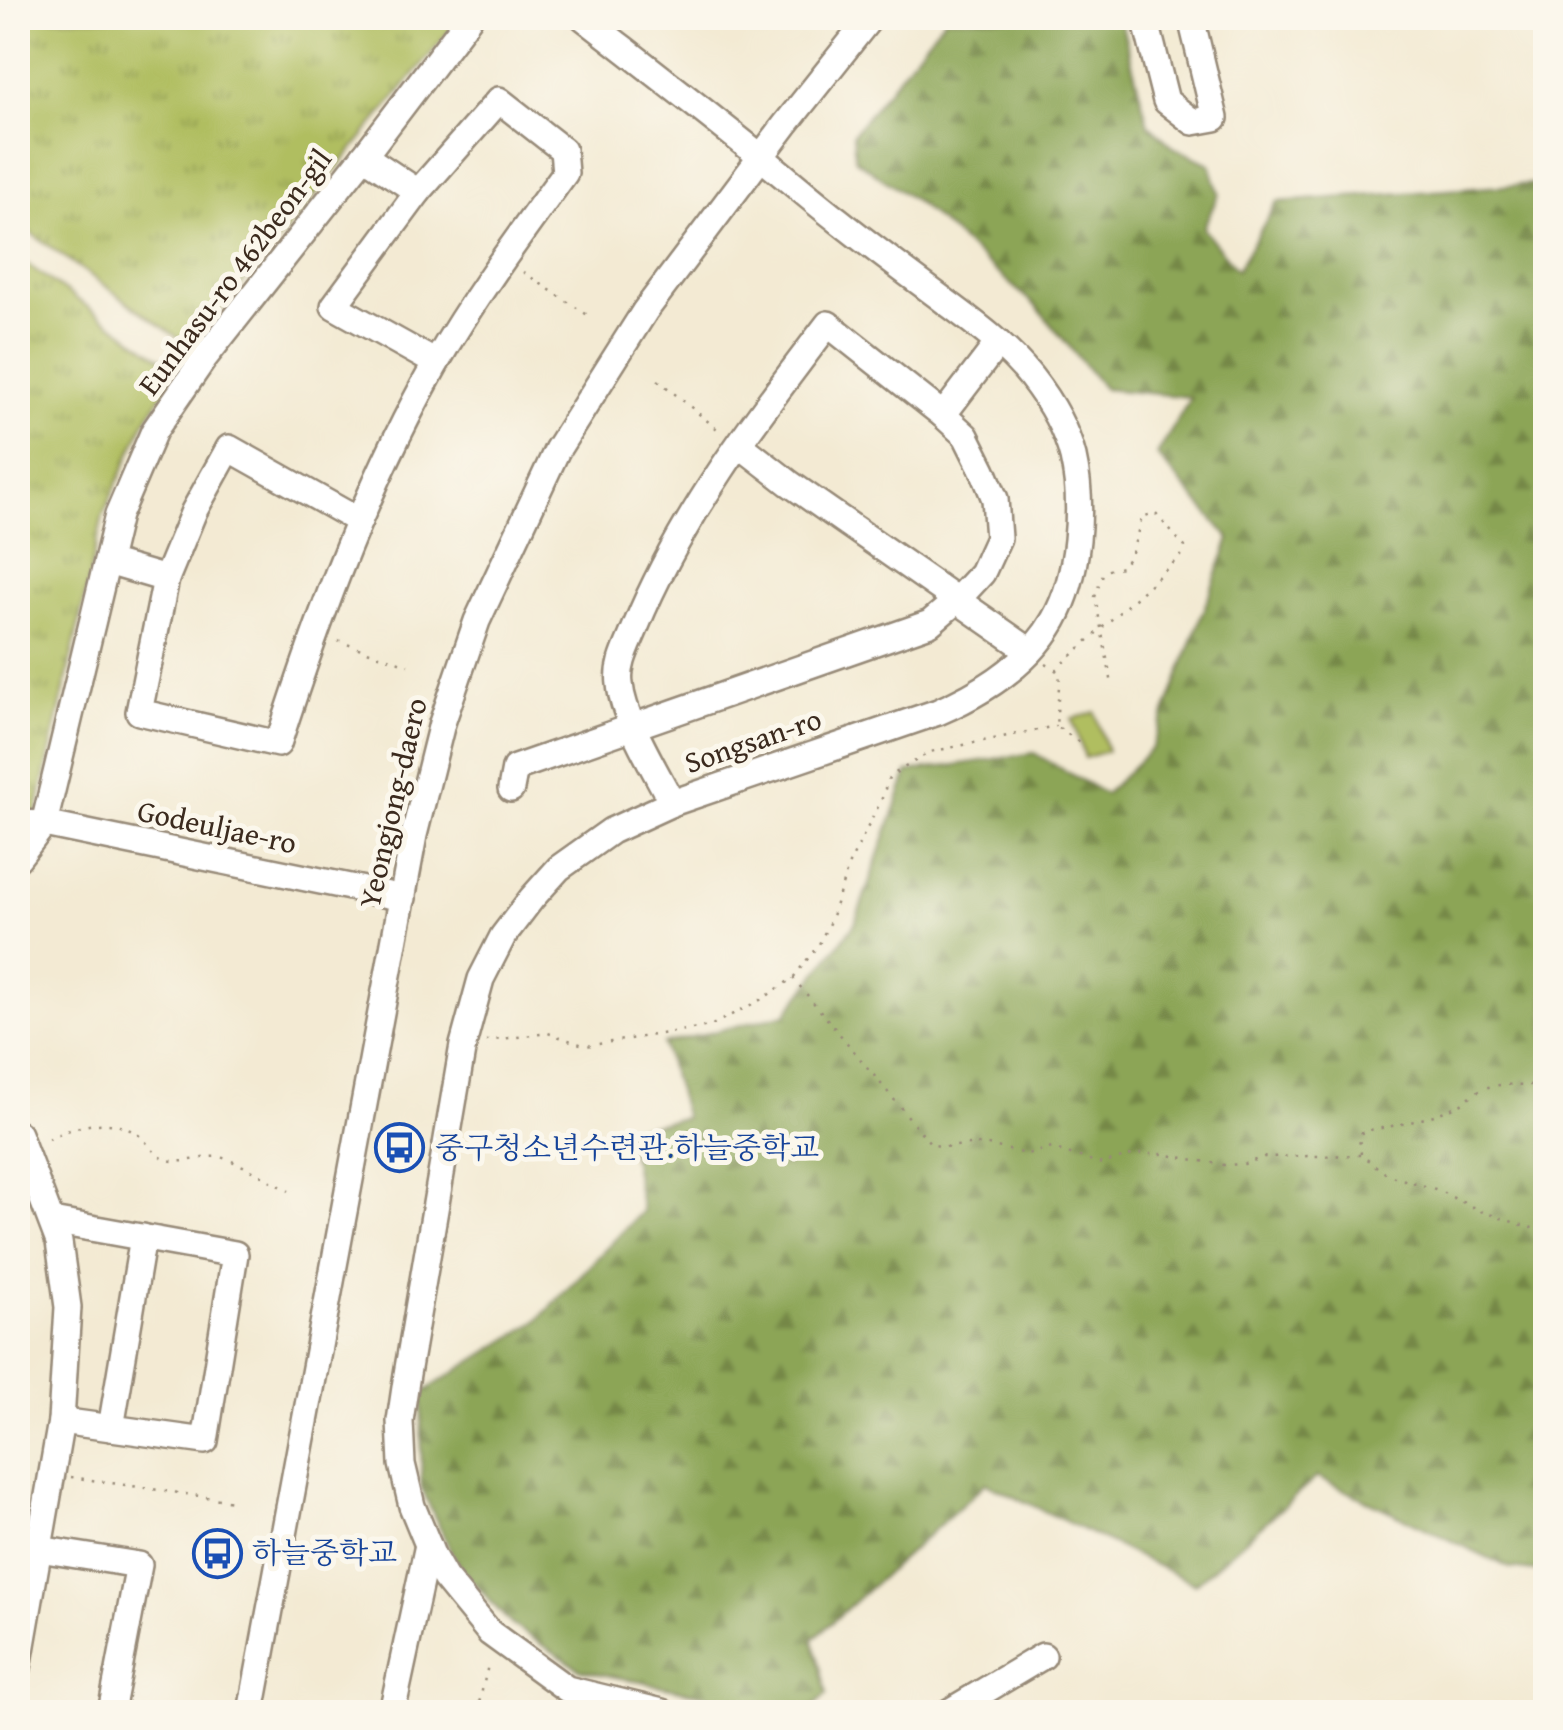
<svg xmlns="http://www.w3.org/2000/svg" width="1563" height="1730" viewBox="0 0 1563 1730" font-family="'Gentium Book Plus','Noto Serif KR',serif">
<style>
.grass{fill:url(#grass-tufts);stroke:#767440;stroke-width:2.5}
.forest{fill:url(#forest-firs);stroke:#64683a;stroke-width:2.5}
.garden{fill:#b0be61;stroke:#767440;stroke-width:2.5}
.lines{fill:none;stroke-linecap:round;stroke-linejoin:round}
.minor-casing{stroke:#978a78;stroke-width:30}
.path{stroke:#978a78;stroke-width:2.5;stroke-dasharray:2.5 8;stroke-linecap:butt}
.minor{stroke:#fff;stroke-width:25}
.labels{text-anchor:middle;stroke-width:10;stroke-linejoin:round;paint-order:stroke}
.street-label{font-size:30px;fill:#3b2a1e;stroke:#fbf7ec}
.transit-label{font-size:30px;fill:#164399;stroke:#fbf7ec;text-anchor:start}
</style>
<defs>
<pattern id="grass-tufts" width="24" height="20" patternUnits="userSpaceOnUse" patternTransform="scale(2.5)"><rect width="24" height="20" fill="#b0be61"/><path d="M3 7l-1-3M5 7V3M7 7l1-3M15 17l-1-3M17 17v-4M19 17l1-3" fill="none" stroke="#909b4f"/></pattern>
<pattern id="forest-firs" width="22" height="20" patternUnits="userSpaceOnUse" patternTransform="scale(2.5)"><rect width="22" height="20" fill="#8ca557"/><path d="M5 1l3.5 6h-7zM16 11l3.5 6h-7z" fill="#748747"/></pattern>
</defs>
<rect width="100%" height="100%" fill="#fbf7ec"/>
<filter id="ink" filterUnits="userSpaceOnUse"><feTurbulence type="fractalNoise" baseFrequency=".01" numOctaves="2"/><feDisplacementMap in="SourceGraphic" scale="20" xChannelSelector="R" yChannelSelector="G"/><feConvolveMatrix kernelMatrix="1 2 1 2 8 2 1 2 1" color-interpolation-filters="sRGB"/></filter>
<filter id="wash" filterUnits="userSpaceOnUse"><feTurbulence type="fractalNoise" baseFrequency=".0048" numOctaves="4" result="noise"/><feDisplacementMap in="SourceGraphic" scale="40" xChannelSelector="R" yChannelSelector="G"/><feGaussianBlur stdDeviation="2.25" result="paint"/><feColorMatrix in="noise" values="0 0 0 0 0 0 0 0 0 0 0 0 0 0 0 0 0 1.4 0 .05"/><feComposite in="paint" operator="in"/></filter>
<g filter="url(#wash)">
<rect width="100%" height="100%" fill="#f3ead3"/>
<!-- grass -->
<g class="grass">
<polygon points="26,18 460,18 191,347 18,224 18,29"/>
<polygon points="18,258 178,370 144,423 103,515 36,816 18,813"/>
</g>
<!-- forest -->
<polygon class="forest" points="945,18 1120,18 1148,124 1173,147 1210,164 1219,194 1203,228 1237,270 1277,202 1545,183 1545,1572 1510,1568 1317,1477 1195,1584 986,1483 813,1639 827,1694 807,1712 740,1712 705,1695 581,1670 511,1624 457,1564 421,1488 422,1393 537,1321 642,1211 627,1129 685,1118 663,1044 786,1014 855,923 908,772 1034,753 1105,794 1152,748 1230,539 1157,455 1191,397 1104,389 1036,306 919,204 855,159 853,134"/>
<!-- garden -->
<polygon class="garden" points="1095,712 1107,751 1085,758 1072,719"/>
</g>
<g filter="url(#ink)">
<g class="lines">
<defs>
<g id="minor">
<path d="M584 18C643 64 703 110 762 158 787 178 812 200 838 220 873 248 910 275 946 302 976 324 1008 348 1031 377 1049 400 1066 429 1073 457 1084 505 1079 576 1054 620 1029 664 984 692 938 712L672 803 611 831 559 868 532 898 503 936 481 979 463 1045 407 1374 400 1421 402 1464 412 1506 433 1557 445 1578 490 1633 567 1689 662 1712"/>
<polyline points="1145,18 1166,101 1193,122 1215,118 1191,18"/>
<polyline points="364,156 418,192 334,306 436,363"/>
<polyline points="740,445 789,483 1030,651"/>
<polyline points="108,562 166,579 194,511 229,448 359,521"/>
<path d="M166 579 139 712 278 744C320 613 368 483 436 363 474 297 520 235 565 173L563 150 499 100 418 192"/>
<polyline points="511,789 515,768 930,623 957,600 982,573 998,538 995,499 983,470 966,436 943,415"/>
<path d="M672 803C656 771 623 719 620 684 617 664 629 644 636 626 681 516 756 418 828 324L943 415 998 343"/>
<polyline points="18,823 44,824 403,898"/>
<polyline points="18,858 44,824 118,515 154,431 205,357 364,156 469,18"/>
<polyline points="18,1134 59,1242 68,1307 61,1421 18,1668"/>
<polyline points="52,1221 235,1254 205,1441 61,1421"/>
<polyline points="111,1428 143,1237"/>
<polyline points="39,1549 139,1565 111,1712"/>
<polyline points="251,1712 414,835 442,723 477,621 557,450 645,311 785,125 870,18"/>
<polyline points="392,1712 428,1545"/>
<polyline points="949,1712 1043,1656"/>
</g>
</defs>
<!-- minor casing -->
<use href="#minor" class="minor-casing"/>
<!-- path -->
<g class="path">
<polyline points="523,272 592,318"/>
<polyline points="658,380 722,433"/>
<polyline points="338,641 408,665"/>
<polyline points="1046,664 1060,673 1056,726 1079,742"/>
<polyline points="1056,670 1182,555 1185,547 1155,513 1142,517 1132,552 1122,567 1104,571 1095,597 1112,684"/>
<polyline points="793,978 931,1144 943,1147 984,1144 1026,1154 1052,1148 1102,1164 1135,1154 1162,1154 1224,1165 1244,1164 1264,1157 1361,1155 1388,1175 1435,1189 1483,1212 1531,1228 1546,1220"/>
<polyline points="486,1041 548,1033 586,1046 710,1026 764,998 793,978 819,944 831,919 849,864 881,801 889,777 930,752 1056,726"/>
<path d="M48 1139C76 1126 108 1115 137 1134 147 1141 153 1154 165 1159 183 1166 201 1155 219 1157 236 1160 273 1182 289 1191"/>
<path d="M1361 1154 1359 1137 1363 1131C1396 1126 1426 1120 1456 1106 1466 1102 1473 1092 1483 1089 1503 1080 1531 1089 1546 1082"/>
<polyline points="71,1477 233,1501"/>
<polyline points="18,1712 22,1689"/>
<polyline points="477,1712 489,1661"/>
</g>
<!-- minor -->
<use href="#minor" class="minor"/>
</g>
</g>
<!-- icons -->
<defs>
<symbol id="bus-ring" viewBox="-11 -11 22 22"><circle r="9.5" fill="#fbf7ec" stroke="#1a4fb4" stroke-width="1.5"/><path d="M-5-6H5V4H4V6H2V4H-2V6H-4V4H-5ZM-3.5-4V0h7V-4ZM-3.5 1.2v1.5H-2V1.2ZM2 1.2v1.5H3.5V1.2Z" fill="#1a4fb4"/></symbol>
</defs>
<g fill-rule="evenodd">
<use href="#bus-ring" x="372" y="1120" width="55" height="55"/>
<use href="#bus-ring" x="190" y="1526" width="55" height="55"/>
</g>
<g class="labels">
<!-- street labels -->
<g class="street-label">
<text transform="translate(235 272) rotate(-53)" y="10">Eunhasu-ro 462beon-gil</text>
<text transform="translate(753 741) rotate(-19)" y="10">Songsan-ro</text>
<text transform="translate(393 803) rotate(-77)" y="10">Yeongjong-daero</text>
<text transform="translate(217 827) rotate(12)" y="10">Godeuljae-ro</text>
</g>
<!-- transit labels -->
<g class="transit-label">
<text x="435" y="1158">중구청소년수련관.하늘중학교</text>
<text x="252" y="1563">하늘중학교</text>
</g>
</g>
<!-- margin -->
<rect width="1563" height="1730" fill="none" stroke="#fbf7ec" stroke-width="60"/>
</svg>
